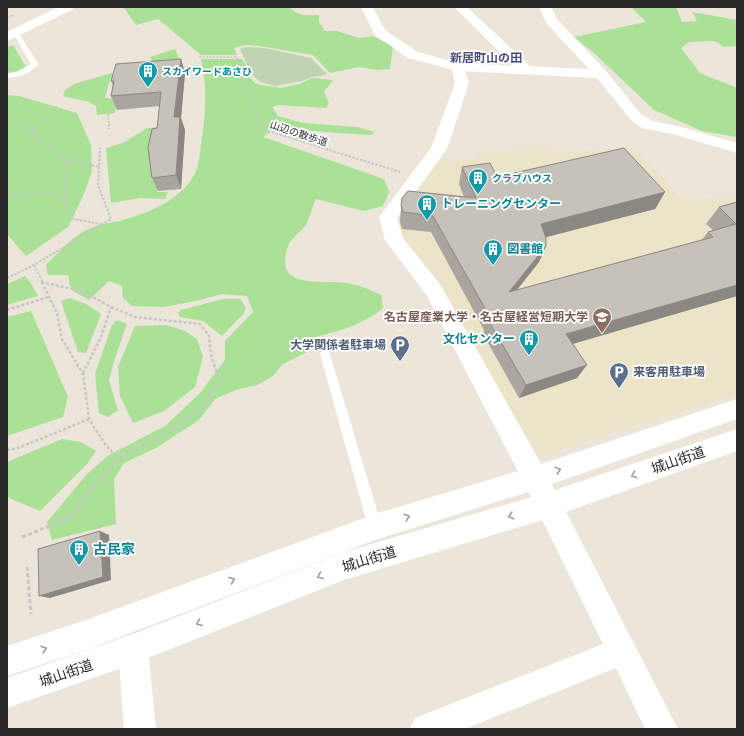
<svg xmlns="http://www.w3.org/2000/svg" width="744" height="736" viewBox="0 0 744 736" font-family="Inter,'Noto Sans JP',sans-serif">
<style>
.education{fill:#ece4c9}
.green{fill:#aae196}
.cemetery{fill:#bfd4b1}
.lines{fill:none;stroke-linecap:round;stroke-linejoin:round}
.path-far3{stroke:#c7c7c7;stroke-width:1.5;stroke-dasharray:2 1.5;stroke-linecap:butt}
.path-far2{stroke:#c7c7c7;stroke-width:2;stroke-dasharray:2.5 1.5;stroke-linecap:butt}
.path-far1{stroke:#c7c7c7;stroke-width:2.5;stroke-dasharray:3 2;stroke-linecap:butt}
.path{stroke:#c7c7c7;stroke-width:3;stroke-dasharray:4 2.5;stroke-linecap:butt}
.service{fill:#fff;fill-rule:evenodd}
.minor{fill:#fff;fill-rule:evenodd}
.tertiary{fill:#fff;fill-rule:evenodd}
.wall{fill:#aaa69f}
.shaded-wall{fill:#8b8782}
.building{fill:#c6c1b9;stroke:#8b8782}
.oneway{stroke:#9e9e9e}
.labels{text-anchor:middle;stroke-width:3.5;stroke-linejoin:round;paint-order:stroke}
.far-culture-label{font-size:10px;font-weight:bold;fill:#0d838f;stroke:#fff;text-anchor:start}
.far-street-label{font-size:10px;fill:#282828;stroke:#fff}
.far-quarter-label{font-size:12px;font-weight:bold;fill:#494e78;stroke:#fff}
.culture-label{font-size:12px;font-weight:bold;fill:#0d838f;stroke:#fff;text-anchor:start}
.education-label{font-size:12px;font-weight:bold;fill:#785e54;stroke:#fff;text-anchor:end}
.service-label{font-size:12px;font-weight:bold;fill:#4e5e75;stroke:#fff;text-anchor:end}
.near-street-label{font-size:14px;fill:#282828;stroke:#fff}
.near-culture-label{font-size:14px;font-weight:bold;fill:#0d838f;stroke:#fff;text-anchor:start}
</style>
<rect width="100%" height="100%" fill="#ebe5da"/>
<!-- education -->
<polygon class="education" points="550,146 555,153 630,147 647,161 682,199 737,197 737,394 533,458 435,274 415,252 395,235 394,222 407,196 440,159 474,160 479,154"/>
<!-- green -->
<g class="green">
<path d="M121 7H290C298 17 307 15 319 15V22L325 31H337L359 38 373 36 393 47 390 69 377 70 359 67 330 73 313 55 259 46 245 45 234 48 237 55H201L158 19 136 25 125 9Z"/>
<polygon points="631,7 676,7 682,22 697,21 692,12 737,20 737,46 724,47 715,41 689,42 681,48 700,73 735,87 737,90 737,137 702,131 654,110 593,52 574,37 646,22"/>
<polygon points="13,45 26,67 17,71 7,73 7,47"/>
<polygon points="175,49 181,63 155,67 150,57"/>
<path d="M201 59H242L247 67 249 77 256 84 280 88 300 84 312 78 333 80 324 92 329 103 326 108 279 105 272 107 278 116 303 123 357 127 375 132 371 135C340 133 309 132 278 126L263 137 384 179 389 192 383 206 364 211 316 199C312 207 310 218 306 225 301 232 291 238 288 246 272 291 322 279 346 283 359 285 369 289 381 295L383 308C363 325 335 333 310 338L307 352 283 364 273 376 257 385 236 390 215 399 199 420 156 448 124 463 114 479 116 524 52 540 47 522 87 474 109 455 165 426 200 393 225 360V341L253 312 247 296 222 294 200 300 164 307 132 306 123 298 122 286 109 281 89 300 71 290 68 275H48L46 265C59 252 74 234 93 227 102 223 113 223 123 220 148 213 183 199 195 173 200 163 200 149 202 138 206 110 207 86 201 59Z"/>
<polygon points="112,73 117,78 110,79 105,98 117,98 115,113 97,115 96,106 89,102 63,96 65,90 74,84"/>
<polygon points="7,95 19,96 77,113 91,145 92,171 84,194 68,227 26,256 7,234"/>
<polygon points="162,127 157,192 168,192 165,199 140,198 111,203 106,148 123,143 147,128"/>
<polygon points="25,276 30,282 38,296 7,305 7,284"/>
<polygon points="70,298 88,305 101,314 86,353 78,352 61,301"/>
<polygon points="223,299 240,299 246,308 244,313 222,336 203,321 180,317 178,313 181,310"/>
<polygon points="31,311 68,397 63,417 7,436 7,317"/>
<polygon points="117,320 127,324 114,361 109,381 118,410 108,417 99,413 95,374 112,325"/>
<polygon points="166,325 185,331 197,339 203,357 195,387 164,411 133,423 120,396 118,367 135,326"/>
<polygon points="62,439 81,442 96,451 88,463 40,511 7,497 7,462"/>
</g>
<!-- cemetery -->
<polygon class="cemetery" points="245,47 264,48 311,58 326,73 327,75 312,77 302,81 276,86 261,82 251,74 240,49"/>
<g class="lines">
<!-- path-far3 -->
<g class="path-far3">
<polyline points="7,17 14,15"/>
<polyline points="199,57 237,57 261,125"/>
<polyline points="108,114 109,125"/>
<polyline points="7,115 21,121 25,125"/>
<polyline points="38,125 57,106"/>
</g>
<!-- path-far2 -->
<g class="path-far2">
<polyline points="24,124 32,131"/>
<polyline points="39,124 30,134 68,160 100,167"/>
<polyline points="109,124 109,129"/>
<polyline points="260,124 262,129 400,172"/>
<polyline points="64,157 67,177 64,201"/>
<polyline points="7,190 19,197 47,193 61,199 64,201 73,219 101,224"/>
<polyline points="34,265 43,283"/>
<polyline points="7,278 34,265 111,219 98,185 100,148"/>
<polyline points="41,282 45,283"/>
</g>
<!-- path-far1 -->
<g class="path-far1">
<polyline points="41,282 82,291 111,307 135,317 200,324 209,336 211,355 220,382 200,409 165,434 118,458 98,483"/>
<polyline points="42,282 57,313 62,339 83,374 89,419 105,444 118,458"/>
<polyline points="7,310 49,297"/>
<polyline points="83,373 101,337 111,307"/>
<polyline points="7,450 18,448 89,419"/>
</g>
<!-- path -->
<g class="path">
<polyline points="22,537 69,518 98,482"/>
<polyline points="27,567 31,614"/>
</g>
<!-- service -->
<g class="service">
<polygon points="14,32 18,32 39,65 22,76 7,78 7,74 17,72 31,64 13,33"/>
<polygon points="325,349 329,351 330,354 382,527 380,532 375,534 370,532 368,527 320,354 321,351"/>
</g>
<!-- minor -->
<g class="minor">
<polygon points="58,7 74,7 72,10 7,41 7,32"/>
<polygon points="454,7 467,7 532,68 534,71 532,74 522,74"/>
<polygon points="458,63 463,64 469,83 447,149 397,218 403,238 441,286 544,469 678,729 645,729 616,668 465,729 410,729 415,718 603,644 526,487 427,296 385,240 379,217 431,148 455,83 451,67 453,64"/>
<polygon points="133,634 143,639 148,649 156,729 124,729 118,649 123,639"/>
</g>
<!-- tertiary -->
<g class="tertiary">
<polygon points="361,7 373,7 385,30 418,52 458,63 589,69 546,23 539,7 551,7 557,19 606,71 641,114 653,121 681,127 737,143 737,153 673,134 642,128 631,120 597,78 458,71 408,58 375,35"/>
<polygon points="737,399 737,419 535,490 375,540 86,650 7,676 7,646 86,620 375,514 535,466"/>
<polygon points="737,429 737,451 549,518 344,580 133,664 7,708 7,678 133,634 344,552 549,492"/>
</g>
</g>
<!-- wall -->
<g class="wall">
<polygon points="181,59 185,73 181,118 185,130 181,189 158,191 152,178 160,106 117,110 111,96 113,86 111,81"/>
<polygon points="462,167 497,177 665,192 655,209 546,237 546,246 539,262 517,290 701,241 708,232 713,230 706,224 719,207 737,202 737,296 573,344 577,378 519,398 483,334 484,330 431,232 402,229 400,222 401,206 464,197 459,184"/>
</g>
<!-- shaded-wall -->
<g class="shaded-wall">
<polygon points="181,59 185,73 181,118 185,130 181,189 176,175 174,117"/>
<polygon points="665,192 655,209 535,240 541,224"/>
<polygon points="546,246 539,262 503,307 509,292"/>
<polygon points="737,285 737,296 558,348 566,334"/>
<polygon points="587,365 577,378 519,398 526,385"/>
<polygon points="100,531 109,535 111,580 50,598 39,596"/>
</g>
<!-- building -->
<g class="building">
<polygon points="181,59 174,117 180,117 176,175 152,178 148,148 152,129 157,128 161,92 111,96 114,81 111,81 116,64"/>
<polygon points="624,148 665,192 541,224 546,238 546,246 509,292 713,237 708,232 736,224 719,207 737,202 737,285 566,334 587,365 526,385 488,320 491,319 433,216 403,212 401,206 402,198 408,191 476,198 462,167 490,163 497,177"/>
<polygon points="100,531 103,577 39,596 38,549"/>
</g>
<!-- one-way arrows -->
<defs><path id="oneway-chevron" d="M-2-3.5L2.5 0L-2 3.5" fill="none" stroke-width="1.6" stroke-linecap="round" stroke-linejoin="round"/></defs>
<g class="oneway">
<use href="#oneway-chevron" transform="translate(558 470) rotate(-19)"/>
<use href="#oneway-chevron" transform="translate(634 475) rotate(161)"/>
<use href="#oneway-chevron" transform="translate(511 516) rotate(163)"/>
<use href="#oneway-chevron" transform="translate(407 517) rotate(-17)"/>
<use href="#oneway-chevron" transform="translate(320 576) rotate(159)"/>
<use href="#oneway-chevron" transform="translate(232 580) rotate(-21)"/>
<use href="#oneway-chevron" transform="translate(199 623) rotate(159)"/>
<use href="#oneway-chevron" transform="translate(44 649) rotate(-18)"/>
</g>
<!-- icons -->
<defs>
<symbol id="building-pin" viewBox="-11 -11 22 30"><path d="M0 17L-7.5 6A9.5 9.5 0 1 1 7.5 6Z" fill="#0f9aa8" stroke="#fff"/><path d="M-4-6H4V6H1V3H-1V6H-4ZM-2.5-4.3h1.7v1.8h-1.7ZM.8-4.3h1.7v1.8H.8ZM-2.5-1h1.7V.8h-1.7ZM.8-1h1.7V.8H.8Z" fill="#fff"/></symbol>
<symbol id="university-pin" viewBox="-11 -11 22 30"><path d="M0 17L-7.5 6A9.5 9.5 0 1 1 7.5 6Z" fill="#8d6e63" stroke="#fff"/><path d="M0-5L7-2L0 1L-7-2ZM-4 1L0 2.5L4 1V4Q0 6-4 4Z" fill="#fff"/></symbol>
<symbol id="parking-pin" viewBox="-11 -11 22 30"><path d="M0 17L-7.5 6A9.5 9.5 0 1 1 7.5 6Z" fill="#5c6f8a" stroke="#fff"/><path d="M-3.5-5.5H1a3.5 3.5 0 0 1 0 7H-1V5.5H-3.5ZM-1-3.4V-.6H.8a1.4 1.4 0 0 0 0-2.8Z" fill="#fff"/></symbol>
</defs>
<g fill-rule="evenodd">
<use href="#building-pin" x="137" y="60" width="22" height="30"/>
<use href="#building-pin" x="467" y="167" width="22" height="30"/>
<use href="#building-pin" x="416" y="193" width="22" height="30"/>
<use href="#building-pin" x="482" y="238" width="22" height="30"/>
<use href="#university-pin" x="591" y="306" width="22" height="30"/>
<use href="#building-pin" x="518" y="328" width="22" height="30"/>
<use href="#parking-pin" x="389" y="334" width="22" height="30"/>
<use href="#parking-pin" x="608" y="361" width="22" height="30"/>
<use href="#building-pin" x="68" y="538" width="22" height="30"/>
</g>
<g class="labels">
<!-- far-culture labels -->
<g class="far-culture-label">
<text x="162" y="75">スカイワードあさひ</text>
<text x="492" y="182">クラブハウス</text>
</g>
<!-- far-street labels -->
<g class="far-street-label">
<text transform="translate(299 133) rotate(18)" y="4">山辺の散歩道</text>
</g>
<!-- far-quarter labels -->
<g class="far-quarter-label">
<text x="486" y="62">新居町山の田</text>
</g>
<!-- culture labels -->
<g class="culture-label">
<text x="441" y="208">トレーニングセンター</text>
<text x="507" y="253">図書館</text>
<text x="515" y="343" text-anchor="end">文化センター</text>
</g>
<!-- education labels -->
<g class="education-label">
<text x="588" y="321">名古屋産業大学・名古屋経営短期大学</text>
</g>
<!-- service labels -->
<g class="service-label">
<text x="386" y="349">大学関係者駐車場</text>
<text x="633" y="376" text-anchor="start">来客用駐車場</text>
</g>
<!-- near-street labels -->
<g class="near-street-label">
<text transform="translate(678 460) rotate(-19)" y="5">城山街道</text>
<text transform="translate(369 559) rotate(-17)" y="5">城山街道</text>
<text transform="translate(66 673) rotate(-19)" y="5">城山街道</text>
</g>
<!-- near-culture labels -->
<g class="near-culture-label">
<text x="93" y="554">古民家</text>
</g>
</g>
<!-- border -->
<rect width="744" height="736" fill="none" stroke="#282828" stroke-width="16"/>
</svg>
